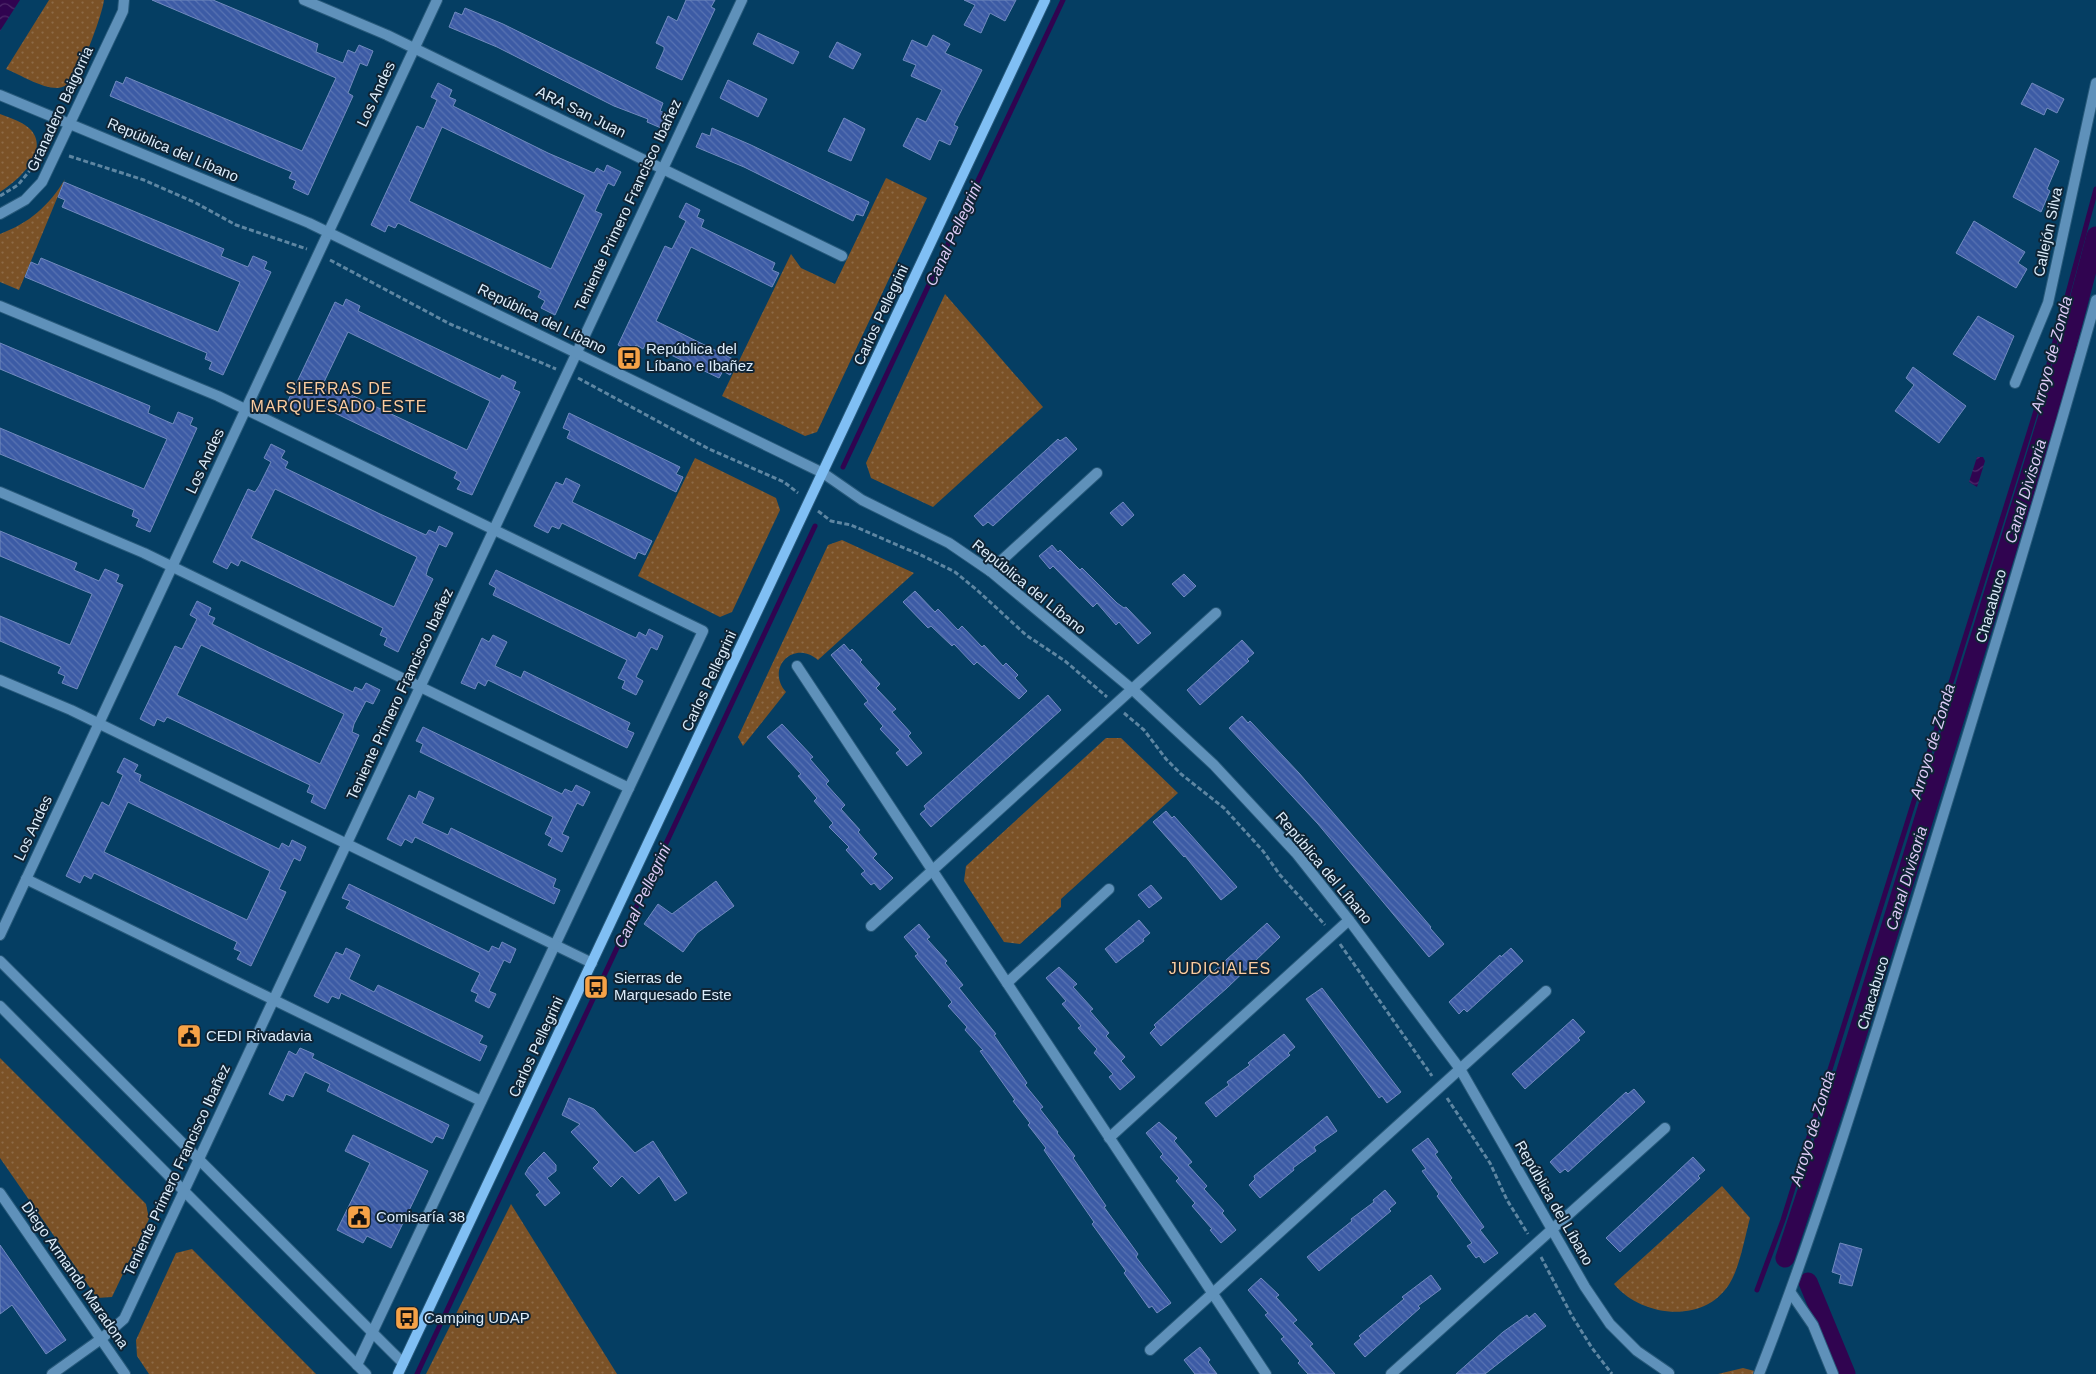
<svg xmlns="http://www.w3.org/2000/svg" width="2096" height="1374" viewBox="0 0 2096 1374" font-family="Arial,sans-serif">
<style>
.green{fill:url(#green-dots)}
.water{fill:url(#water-waves)}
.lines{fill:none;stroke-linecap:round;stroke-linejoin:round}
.stream{stroke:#300450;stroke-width:5}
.canal{stroke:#300450;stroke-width:19}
.building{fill:url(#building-back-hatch);stroke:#718abe;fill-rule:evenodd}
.minor-casing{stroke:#285a7b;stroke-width:12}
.tertiary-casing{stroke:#285a7b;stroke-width:12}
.secondary-casing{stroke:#285a7b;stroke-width:12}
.path{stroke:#5e86a2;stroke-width:3;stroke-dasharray:5 2.5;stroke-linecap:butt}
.minor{stroke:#5f91ba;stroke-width:10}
.tertiary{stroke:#5f91ba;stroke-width:10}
.secondary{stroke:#80bff4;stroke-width:10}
.labels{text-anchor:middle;stroke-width:4;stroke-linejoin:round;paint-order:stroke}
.street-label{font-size:15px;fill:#ddedfb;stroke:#0f2435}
.poi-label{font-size:15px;fill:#ddedfb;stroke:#0f2435;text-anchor:start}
.water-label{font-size:16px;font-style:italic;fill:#ddcbf6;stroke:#0f2435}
.neighbourhood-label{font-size:16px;letter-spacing:1px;fill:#fccc9f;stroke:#0f2435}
</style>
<defs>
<pattern id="green-dots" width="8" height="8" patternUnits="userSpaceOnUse" patternTransform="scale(1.25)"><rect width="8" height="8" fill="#7b5227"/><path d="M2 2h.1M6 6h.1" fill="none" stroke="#8d6b47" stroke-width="1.8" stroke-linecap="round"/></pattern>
<pattern id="water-waves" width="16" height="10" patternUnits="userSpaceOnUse" patternTransform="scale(1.25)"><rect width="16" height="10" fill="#300450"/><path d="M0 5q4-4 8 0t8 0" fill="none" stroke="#4e296a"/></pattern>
<pattern id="building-back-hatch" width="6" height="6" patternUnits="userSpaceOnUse" patternTransform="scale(1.25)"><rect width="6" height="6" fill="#3c5ba5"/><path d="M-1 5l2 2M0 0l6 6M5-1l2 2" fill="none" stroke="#5873b2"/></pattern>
</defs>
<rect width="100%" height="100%" fill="#053e63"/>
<!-- green -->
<g class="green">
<path d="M49 0H104C102 16 83 66 73 79 69 84 63 88 57 88 41 88 21 75 6 69Z"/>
<path d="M0 114C10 118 24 122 31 130 50 152 18 181 0 192Z"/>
<polygon points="886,178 927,198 817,432 805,436 722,396 791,254 801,268 835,284"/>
<path d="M65 179 19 290 0 282V234C29 223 49 206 65 179Z"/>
<polygon points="945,294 1043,407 933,507 871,478 866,463"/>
<polygon points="695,458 776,498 780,510 732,612 720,617 638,576"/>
<path d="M842 540 914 573 818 660C794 639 765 668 786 692L743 746 738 737 828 545Z"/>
<polygon points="1106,738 1121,738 1178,793 1061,899 1061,907 1020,944 1004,942 964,881 966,866"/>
<polygon points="0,1058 146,1204 149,1219 112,1297 97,1298 0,1158"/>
<path d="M1722 1186 1750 1218C1745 1237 1740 1265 1731 1281 1707 1325 1642 1318 1614 1284Z"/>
<polygon points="511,1204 617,1374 426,1374"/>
<polygon points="192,1249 316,1374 149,1374 137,1356 136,1340 176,1253"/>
<polygon points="1743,1368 1766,1374 1718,1374"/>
</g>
<!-- water -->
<g class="water">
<polygon points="0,0 20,0 0,31"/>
<polygon points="1977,457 1983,457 1985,461 1977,487 1969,482"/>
</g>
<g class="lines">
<!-- stream -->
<g class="stream">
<polyline points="843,467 1063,0"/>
<polyline points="1757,1290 1783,1220 2039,401 2096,189"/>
<polyline points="417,1374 815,526"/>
</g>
<!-- canal -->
<g class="canal">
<polyline points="1785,1258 1838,1097 2050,410 2096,236"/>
<polyline points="1808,1282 1846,1374"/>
</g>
</g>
<!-- building -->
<g class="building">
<polygon points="152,0 213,0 318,44 316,52 343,63 348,50 355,53 359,45 373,51 367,66 360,63 348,93 353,96 308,195 293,188 296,181 289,178 292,172 110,96 116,81 123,84 126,77 302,151 336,78"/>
<polygon points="686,0 715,0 711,7 715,9 682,80 656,68 664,50 664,47 656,43 668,16 677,21"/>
<polygon points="964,0 1016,0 1005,21 990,13 981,33 964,25 975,5"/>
<polygon points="465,8 503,24 663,103 660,111 667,114 661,128 647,122 648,119 614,106 497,47 449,27 455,12 462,15"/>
<polygon points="758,33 799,52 793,64 753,44"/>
<polygon points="933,35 950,44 945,53 982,70 954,125 958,127 950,145 939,140 930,160 903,146 917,118 926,122 942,90 911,76 916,65 903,60 912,40 927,47"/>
<polygon points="837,42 861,54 853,69 829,57"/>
<polygon points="728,80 767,99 758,117 720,98"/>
<path d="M438 83 452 90 449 97 456 100 453 106 548 153 594 173 597 168 604 172 607 165 621 172 614 186 608 183 595 211 602 214 555 315 541 308 545 301 538 297 541 291 481 262 398 223 395 228 388 225 385 232 371 225 417 126 424 129 437 100 431 97ZM442 127 585 195 551 269 409 201Z"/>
<polygon points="2032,83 2064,99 2057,113 2047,108 2044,115 2021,104"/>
<polygon points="844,118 865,129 851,161 828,151"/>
<polygon points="712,128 751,145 869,202 863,216 856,214 853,221 744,167 696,147 702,133 710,136"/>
<polygon points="2035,148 2059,161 2047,189 2050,191 2041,212 2013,197"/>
<polygon points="64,182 224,249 221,256 248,267 253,256 267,262 264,269 271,272 223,375 209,369 212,362 205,359 207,353 25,277 31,262 38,265 41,258 218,332 240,282 62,207 65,200 58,197"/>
<polygon points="686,203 700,210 697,217 704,220 701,227 775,263 772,270 779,273 772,287 691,247 656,321 737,361 730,375 723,371 719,378 646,343 643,349 636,345 632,352 618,345 665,246 672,249 686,221 679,217"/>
<polygon points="1974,221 2025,252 2018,263 2027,269 2016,288 1956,253"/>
<path d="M346 299 360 306 358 311 500 379 502 375 516 382 513 389 520 392 472 495 457 489 461 482 454 478 457 472 314 403 311 409 304 405 300 412 286 405 335 302 343 306ZM348 332 490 401 467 450 324 382Z"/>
<polygon points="1978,316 2014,336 1995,380 1953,354"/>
<polygon points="0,343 150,406 148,413 173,424 178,412 193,418 190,425 197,428 150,532 136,526 139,519 132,516 134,510 0,454 0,428 144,489 167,439 0,369"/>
<polygon points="1913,367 1966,406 1939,443 1895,411 1914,385 1906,378"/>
<polygon points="569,413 680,467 676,474 683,477 676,492 567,438 570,431 563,428"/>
<polygon points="1066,437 1077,449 993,526 988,522 983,526 974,516 1058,439 1060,441"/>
<path d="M271 444 285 451 281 458 288 462 285 468 380 514 426 535 429 530 436 533 439 526 453 533 446 547 439 544 428 568 426 575 433 579 398 652 384 645 387 638 380 635 383 628 323 599 241 560 238 566 231 562 227 569 213 562 248 489 255 492 259 486 271 462 264 458ZM275 489 417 557 394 607 251 538Z"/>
<polygon points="566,478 580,485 572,502 652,541 645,555 638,552 635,559 562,523 559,529 552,526 548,533 534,526 556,482 563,485"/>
<polygon points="1123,502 1134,515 1122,526 1110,513"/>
<polygon points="0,531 77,563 74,570 99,581 105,569 119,575 116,582 123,585 77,689 62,683 65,676 58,673 61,667 0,641 0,616 70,645 92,594 0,556"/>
<polygon points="1052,545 1058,552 1060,550 1080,570 1082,568 1117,603 1124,608 1126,607 1151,633 1138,644 1119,622 1116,625 1097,603 1093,607 1053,566 1050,569 1039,556"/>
<polygon points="496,570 636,638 639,632 646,636 649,629 663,636 657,650 651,647 636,677 643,681 636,695 622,688 625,681 618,678 627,660 493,595 496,588 489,584"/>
<polygon points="1184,574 1196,586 1184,597 1172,584"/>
<polygon points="915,591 935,612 938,609 958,630 962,626 982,647 984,645 1003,666 1006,663 1018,675 1015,678 1027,691 1019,699 977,662 974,665 954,644 952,646 931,626 928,628 903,602"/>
<path d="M197 601 211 608 208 615 215 618 212 624 260 648 353 692 355 687 362 690 366 683 380 690 373 704 366 701 354 724 352 732 359 735 325 809 311 802 314 795 307 792 310 785 167 717 164 722 157 719 154 726 140 719 175 646 182 649 197 619 190 615ZM201 645 344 714 320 764 177 695Z"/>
<polygon points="493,635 507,642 495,666 521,678 524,671 630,723 627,730 634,733 627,748 488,680 485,686 478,682 475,689 461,683 482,638 489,642"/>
<polygon points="1242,640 1254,653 1247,659 1249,661 1200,705 1187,690"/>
<polygon points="844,644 850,651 852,649 862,660 860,662 880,684 876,688 896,709 892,712 911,733 908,736 922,753 907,766 896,753 900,750 880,729 883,726 864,704 868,701 831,655"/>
<polygon points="1048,695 1061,710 931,827 920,814 926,809 924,806"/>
<polygon points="1242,716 1248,723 1250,721 1299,773 1431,927 1430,928 1444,944 1429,957 1318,824 1229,728"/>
<polygon points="782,724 813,757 810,759 829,781 826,784 845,805 841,809 860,830 858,832 877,854 873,858 893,878 880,890 874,883 871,885 861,874 865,871 846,850 849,847 829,827 833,823 814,801 817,798 798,776 801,774 767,737"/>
<polygon points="423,727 562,794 565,789 572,792 576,785 590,792 583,806 577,803 562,834 569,837 562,852 548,845 552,838 545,834 553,817 420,752 423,744 416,741"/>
<path d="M124 758 138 765 134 772 141 775 139 781 279 849 282 843 289 847 292 840 306 847 300 861 294 858 279 889 286 892 251 966 237 959 241 952 234 949 237 942 94 873 91 879 84 875 80 883 66 876 102 802 109 806 123 775 117 772ZM128 802 270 871 247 920 104 852Z"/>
<polygon points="419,791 434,798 422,823 448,835 451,828 556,879 553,887 560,890 554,904 415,837 412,843 405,839 401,846 387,839 409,795 416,799"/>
<polygon points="1166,811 1172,818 1174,816 1237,887 1221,900 1185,856 1184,857 1153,822"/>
<polygon points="716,881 734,906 697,933 683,952 644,924 658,904 672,914"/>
<polygon points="349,884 489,952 492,946 499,949 502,942 516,949 510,963 504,960 489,991 496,994 489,1008 475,1001 478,994 471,991 480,973 346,908 350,901 342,898"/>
<polygon points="1151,885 1162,898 1149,908 1138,895"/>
<polygon points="1139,920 1150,933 1143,939 1144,941 1116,963 1105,949"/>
<polygon points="1267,923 1280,937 1227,988 1161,1046 1150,1033 1156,1027 1154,1025"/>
<polygon points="919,924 930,937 927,939 947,961 945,963 963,985 959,988 996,1034 994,1035 1027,1083 1025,1085 1043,1107 1040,1109 1058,1132 1057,1133 1075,1156 1073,1158 1106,1206 1104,1207 1138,1254 1136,1257 1171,1303 1157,1313 1152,1306 1149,1308 1124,1273 1126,1271 1092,1224 1094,1222 1044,1150 1046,1148 1028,1125 1030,1123 1013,1101 1015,1100 980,1051 983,1050 965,1030 967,1027 948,1006 952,1002 915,956 918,954 904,937"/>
<polygon points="346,948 360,955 349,979 374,992 378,985 483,1036 479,1043 487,1046 480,1061 341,993 339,999 332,996 328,1003 314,996 336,952 343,955"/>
<polygon points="1511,948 1523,961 1467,1012 1464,1009 1459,1014 1449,1002 1500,955 1501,957"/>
<polygon points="1059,967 1077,984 1073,987 1093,1009 1090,1011 1109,1033 1106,1036 1125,1057 1121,1061 1135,1077 1120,1090 1109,1077 1113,1074 1094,1053 1097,1049 1078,1028 1081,1026 1062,1004 1066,1001 1046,978"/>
<polygon points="1322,988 1401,1092 1387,1103 1382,1096 1379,1098 1362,1075 1306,999"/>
<polygon points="1573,1019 1585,1032 1578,1038 1580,1040 1525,1089 1512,1074"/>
<polygon points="1284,1034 1295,1047 1288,1053 1290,1055 1216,1117 1205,1103 1229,1085 1227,1082 1250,1065 1248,1063"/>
<polygon points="300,1048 314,1054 312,1058 449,1125 443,1139 436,1136 432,1143 418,1136 327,1091 330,1084 305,1072 293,1097 286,1094 283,1101 269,1094 289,1051 296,1055"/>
<polygon points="1634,1089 1645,1102 1568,1172 1565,1169 1560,1173 1550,1162 1626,1092 1628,1094"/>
<polygon points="569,1098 594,1109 635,1153 653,1141 687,1193 675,1201 659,1176 639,1194 622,1176 611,1187 593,1168 599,1162 571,1132 580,1124 562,1115"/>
<polygon points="1327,1116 1337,1131 1314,1147 1316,1151 1293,1168 1294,1170 1260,1198 1249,1185 1255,1179 1254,1176"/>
<polygon points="1159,1122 1177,1138 1174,1141 1192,1162 1188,1165 1207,1186 1204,1189 1224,1211 1222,1213 1236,1230 1221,1243 1210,1230 1212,1229 1192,1206 1195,1203 1176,1181 1179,1178 1160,1157 1163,1154 1146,1133"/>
<polygon points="353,1135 428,1171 391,1248 367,1236 363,1243 337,1230 370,1163 345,1151"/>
<polygon points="1428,1138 1438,1152 1435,1154 1452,1178 1450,1180 1484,1227 1480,1230 1498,1253 1484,1263 1479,1256 1476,1258 1467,1246 1472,1243 1437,1196 1439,1194 1422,1171 1426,1169 1412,1150"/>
<polygon points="544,1152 556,1165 556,1171 547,1178 560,1193 545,1206 536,1195 540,1192 525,1174 529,1167"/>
<polygon points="1693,1157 1705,1170 1698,1176 1700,1178 1620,1252 1606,1238"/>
<polygon points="1385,1190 1396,1203 1389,1209 1391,1211 1319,1271 1307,1257 1352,1221 1351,1219 1374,1202 1373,1200"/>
<polygon points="1840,1243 1862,1249 1852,1286 1839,1283 1841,1275 1832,1272"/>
<polygon points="0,1245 66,1340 46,1354 12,1305 0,1314"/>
<polygon points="1431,1275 1441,1289 1418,1306 1420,1308 1365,1357 1354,1344 1361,1338 1359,1336 1404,1299 1402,1297"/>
<polygon points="1261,1278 1279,1295 1276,1297 1297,1320 1293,1323 1313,1344 1310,1346 1335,1374 1308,1374 1298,1363 1300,1361 1281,1339 1284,1337 1265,1315 1268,1313 1248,1290"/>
<polygon points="1535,1313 1546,1326 1485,1374 1456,1374 1503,1332 1527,1315 1529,1318"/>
<polygon points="1200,1347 1210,1360 1208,1362 1217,1374 1195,1374 1184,1360"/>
</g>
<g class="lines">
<defs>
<g id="minor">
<polyline points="304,0 387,35 842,256"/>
<polyline points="0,214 25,200 42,182 123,11 124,0"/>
<polyline points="0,306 218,396 703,631 357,1365"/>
<polyline points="2015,383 2048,303 2096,83"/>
<polyline points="0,492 144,553 629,788"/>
<polyline points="990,571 1097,473"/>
<polyline points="797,666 1266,1374"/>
<polyline points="0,680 71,710 592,963"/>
<polyline points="26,879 481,1101"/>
<polyline points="871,926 1216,613"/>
<polyline points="0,935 437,0"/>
<polyline points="0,961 403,1363"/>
<polyline points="1007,983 1109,889"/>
<polyline points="0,1006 366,1374"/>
<polyline points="1109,1138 1349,920"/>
<polyline points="0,1193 125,1374"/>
<polyline points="1150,1350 1546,991"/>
<polyline points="52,1374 101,1339 124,1319 742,0"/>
<polyline points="1391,1374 1665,1128"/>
</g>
<g id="tertiary">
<polyline points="0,95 309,223 823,473 862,500 949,543 990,571 1132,689 1214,765 1296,853 1349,920 1460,1069 1585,1287 1610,1324 1637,1351 1669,1373"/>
<polyline points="1791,1293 1813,1325 1833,1374"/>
<path d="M1759 1374C1819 1221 1866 1064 1915 907 1977 705 2039 503 2096 300"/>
</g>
<polyline id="secondary" points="398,1374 1045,0"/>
</defs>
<!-- minor casing -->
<use href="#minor" class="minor-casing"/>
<!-- tertiary casing -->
<use href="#tertiary" class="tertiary-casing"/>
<!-- secondary casing -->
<use href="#secondary" class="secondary-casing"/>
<!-- path -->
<g class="path">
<polyline points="69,156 144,180 196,203 236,225 307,249"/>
<polyline points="0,196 18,185 31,169"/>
<polyline points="330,260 450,324 556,369"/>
<polyline points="578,378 709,449 784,482 798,493"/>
<polyline points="818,511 831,521 851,525 923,556 955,572 977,590 1026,635 1065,661 1107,697"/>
<polyline points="1124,713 1144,730 1166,759 1181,774 1224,808 1263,851 1280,875 1325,925"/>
<polyline points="1340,944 1432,1076"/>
<polyline points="1447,1098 1490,1163 1507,1200 1528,1234"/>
<polyline points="1541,1257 1572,1316 1592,1348 1612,1374"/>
</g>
<!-- minor -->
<use href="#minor" class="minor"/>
<!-- tertiary -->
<use href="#tertiary" class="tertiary"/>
<!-- secondary -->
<use href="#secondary" class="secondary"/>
</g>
<!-- icons -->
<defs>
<symbol id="bus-square" viewBox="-11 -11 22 22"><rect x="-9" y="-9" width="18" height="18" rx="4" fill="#f6a247" stroke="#0f2435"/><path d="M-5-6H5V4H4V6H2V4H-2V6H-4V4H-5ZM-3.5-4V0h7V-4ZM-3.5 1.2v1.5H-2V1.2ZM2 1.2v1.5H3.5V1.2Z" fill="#111"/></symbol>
<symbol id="civic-square" viewBox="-11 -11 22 22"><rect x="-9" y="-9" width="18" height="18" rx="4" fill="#f6a247" stroke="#0f2435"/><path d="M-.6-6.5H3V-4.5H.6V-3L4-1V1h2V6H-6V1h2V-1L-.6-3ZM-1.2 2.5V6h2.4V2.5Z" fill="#111"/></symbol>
</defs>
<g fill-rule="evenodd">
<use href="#bus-square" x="615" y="344" width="28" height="28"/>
<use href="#bus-square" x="582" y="973" width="28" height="28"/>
<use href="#civic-square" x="175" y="1022" width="28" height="28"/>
<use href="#civic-square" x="345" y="1203" width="28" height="28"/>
<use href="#bus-square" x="393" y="1304" width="28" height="28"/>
</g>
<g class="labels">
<!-- street labels -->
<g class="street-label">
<text transform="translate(376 94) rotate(-65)" y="5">Los Andes</text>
<text transform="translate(60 109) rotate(-65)" y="5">Granadero Baigorria</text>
<text transform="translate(581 112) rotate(26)" y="5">ARA San Juan</text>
<text transform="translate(173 150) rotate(23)" y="5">República del Líbano</text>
<text transform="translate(628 205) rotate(-65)" y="5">Teniente Primero Francisco Ibañez</text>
<text transform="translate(2048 232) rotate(-78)" y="5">Callejón Silva</text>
<text transform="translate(881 315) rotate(-65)" y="5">Carlos Pellegrini</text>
<text transform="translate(542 319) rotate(26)" y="5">República del Líbano</text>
<text transform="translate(205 461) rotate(-65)" y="5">Los Andes</text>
<text transform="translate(1029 587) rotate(39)" y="5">República del Líbano</text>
<text transform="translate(1991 606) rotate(-74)" y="5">Chacabuco</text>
<text transform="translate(709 681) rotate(-65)" y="5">Carlos Pellegrini</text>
<text transform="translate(400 694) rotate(-65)" y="5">Teniente Primero Francisco Ibañez</text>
<text transform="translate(33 828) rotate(-65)" y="5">Los Andes</text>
<text transform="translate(1324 868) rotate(50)" y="5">República del Líbano</text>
<text transform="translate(1873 993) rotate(-73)" y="5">Chacabuco</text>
<text transform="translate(536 1047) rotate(-65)" y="5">Carlos Pellegrini</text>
<text transform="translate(177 1170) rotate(-65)" y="5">Teniente Primero Francisco Ibañez</text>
<text transform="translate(1554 1203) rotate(60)" y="5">República del Líbano</text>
<text transform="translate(75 1275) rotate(55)" y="5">Diego Armando Maradona</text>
</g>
<!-- poi labels -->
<g class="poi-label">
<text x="646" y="354">República del<tspan x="646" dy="17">Líbano e Ibañez</tspan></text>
<text x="614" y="983">Sierras de<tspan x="614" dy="17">Marquesado Este</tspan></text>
<text x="206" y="1041">CEDI Rivadavia</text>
<text x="376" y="1222">Comisaría 38</text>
<text x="424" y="1323">Camping UDAP</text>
</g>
<!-- water labels -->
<g class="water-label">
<text transform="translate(953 234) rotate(-65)" y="6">Canal Pellegrini</text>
<text transform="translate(2051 354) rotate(-75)" y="6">Arroyo de Zonda</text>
<text transform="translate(2025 491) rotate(-73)" y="6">Canal Divisoria</text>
<text transform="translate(1932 741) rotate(-73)" y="6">Arroyo de Zonda</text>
<text transform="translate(1906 878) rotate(-73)" y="6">Canal Divisoria</text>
<text transform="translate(642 896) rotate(-65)" y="6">Canal Pellegrini</text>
<text transform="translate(1812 1128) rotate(-73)" y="6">Arroyo de Zonda</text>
</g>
<!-- neighbourhood labels -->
<g class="neighbourhood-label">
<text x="339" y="394">SIERRAS DE<tspan x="339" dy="18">MARQUESADO ESTE</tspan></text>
<text x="1220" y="974">JUDICIALES</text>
</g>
</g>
</svg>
